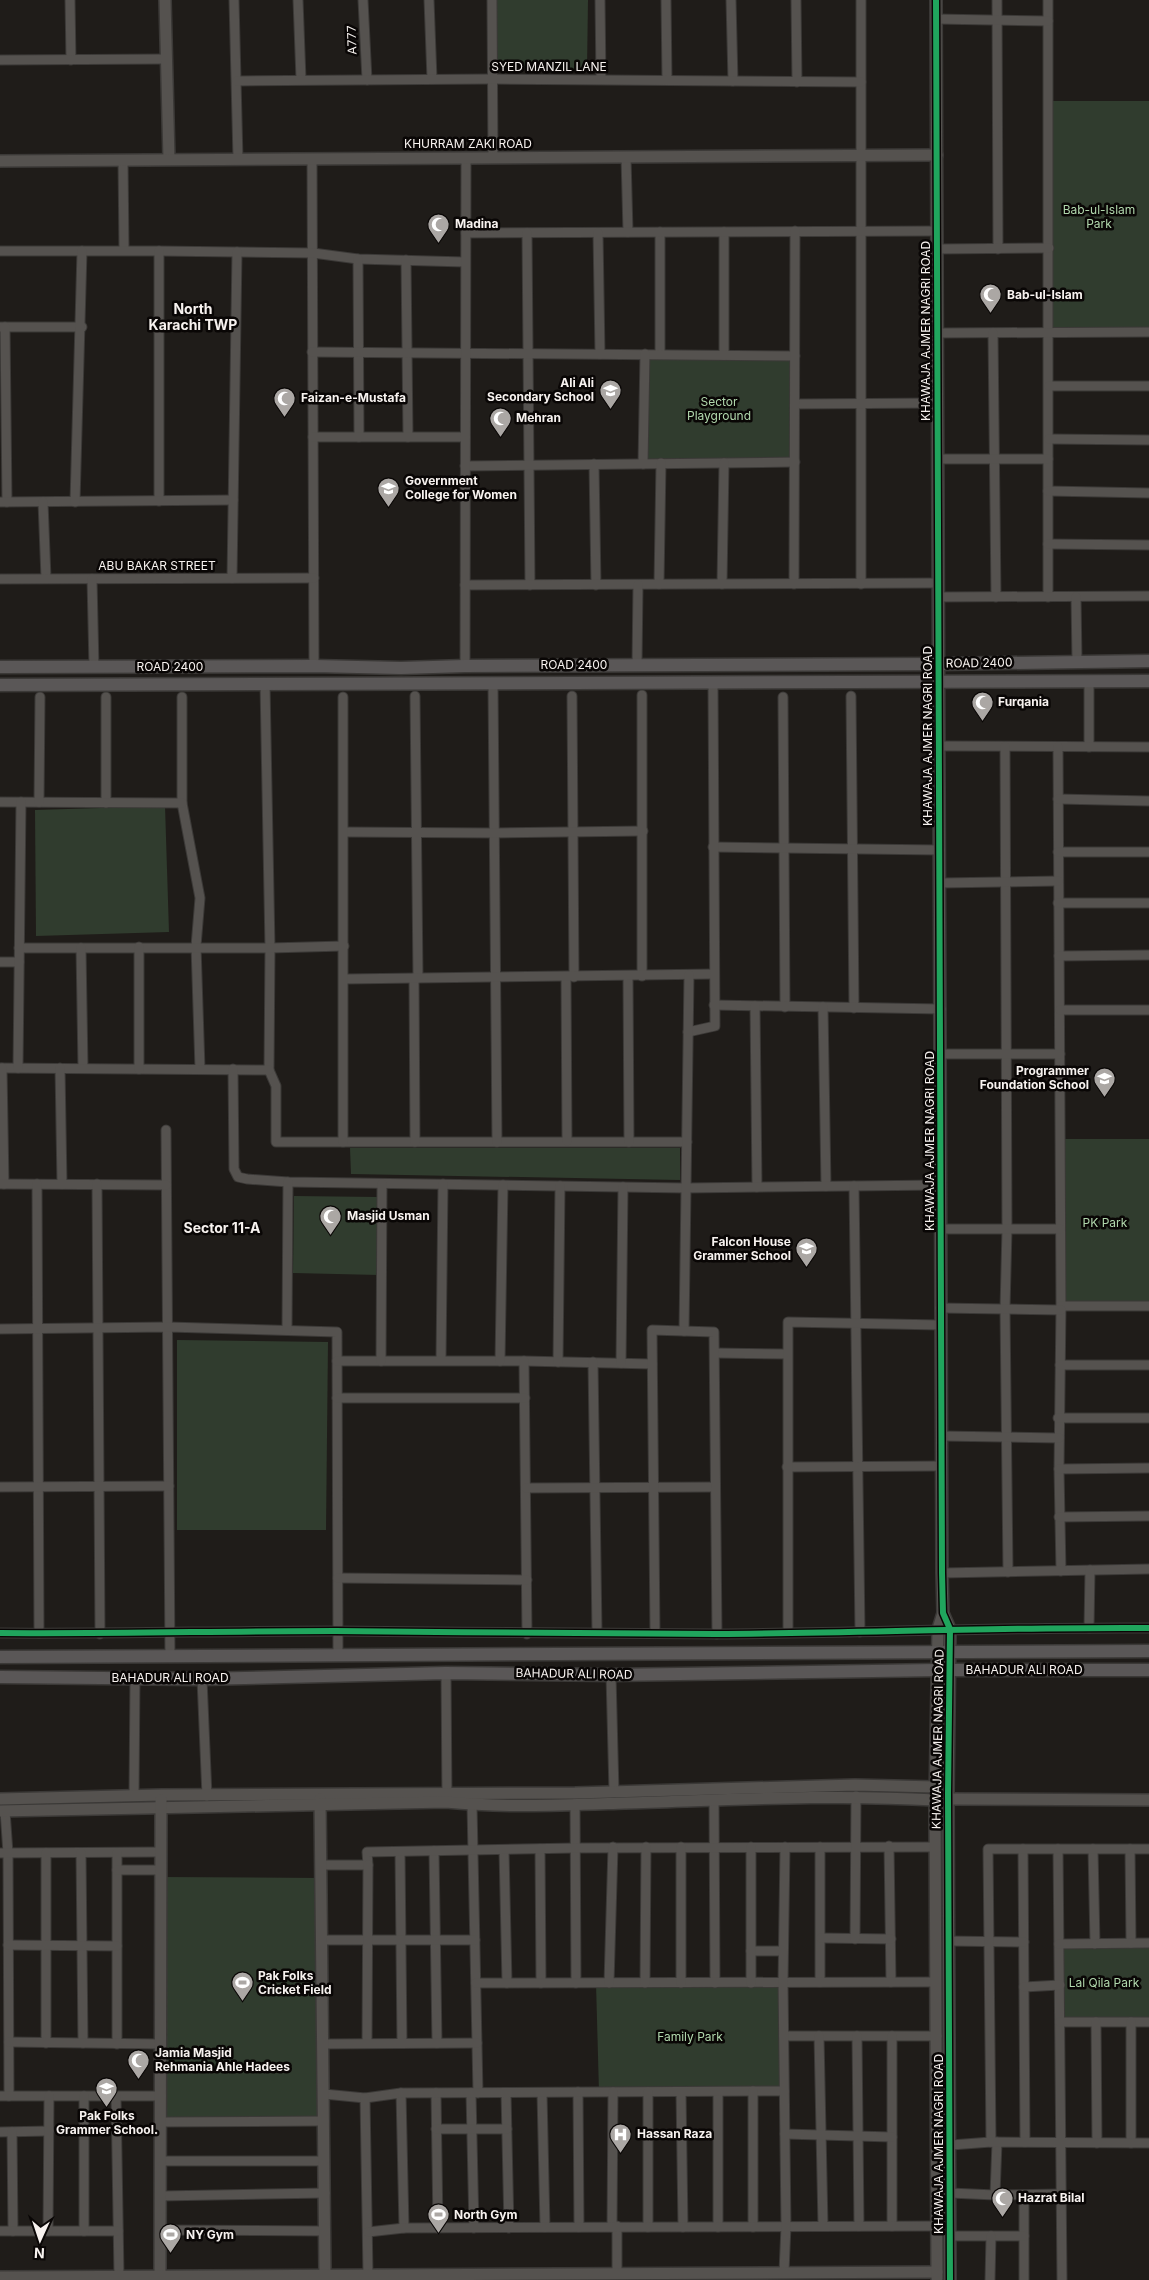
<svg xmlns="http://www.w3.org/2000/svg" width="1149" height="2280" viewBox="0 0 1149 2280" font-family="Inter,sans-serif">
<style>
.green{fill:#303c2e}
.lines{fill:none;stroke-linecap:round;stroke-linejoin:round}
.minor-casing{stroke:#3b3937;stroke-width:11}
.tertiary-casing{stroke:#3b3937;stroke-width:14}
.secondary-casing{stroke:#3b3937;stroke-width:15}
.minor{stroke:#55524f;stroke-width:9}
.tertiary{stroke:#55524f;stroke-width:11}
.secondary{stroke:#5a5757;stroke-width:12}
.cycleway-casing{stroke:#090605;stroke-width:9}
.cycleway{stroke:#20a55d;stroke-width:6}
.labels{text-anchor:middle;stroke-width:5;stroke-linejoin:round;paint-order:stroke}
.street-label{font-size:12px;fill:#f7f2ef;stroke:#090605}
.park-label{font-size:12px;fill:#b1d8ad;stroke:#090605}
.poi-label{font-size:12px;font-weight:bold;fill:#f7f2ef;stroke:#090605;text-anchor:start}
.neighbourhood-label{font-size:14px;font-weight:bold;fill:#f7f2ef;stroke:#090605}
</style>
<rect width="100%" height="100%" fill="#1f1c19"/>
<!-- green -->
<g class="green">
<polygon points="496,0 588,0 587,69 497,68"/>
<polygon points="1048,101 1149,101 1149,332 1049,333"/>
<polygon points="645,354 795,356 795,462 643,464"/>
<polygon points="165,806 169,932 36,936 35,810"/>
<polygon points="1060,1139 1149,1139 1149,1307 1061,1310"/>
<polygon points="350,1148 680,1148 680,1180 351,1174"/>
<polygon points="294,1196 378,1197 379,1275 293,1273"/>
<polygon points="177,1340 328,1342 326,1530 177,1530"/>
<polygon points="161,1877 322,1878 324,2121 161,2122"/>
<polygon points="1149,1943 1149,2022 1060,2022 1059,1944"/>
<polygon points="596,1983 783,1983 784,2091 599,2092"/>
</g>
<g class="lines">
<defs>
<g id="minor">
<polyline points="70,0 71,60"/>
<polyline points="234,0 238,159"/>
<polyline points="298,0 301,79"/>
<polyline points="363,0 367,80"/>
<polyline points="429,0 432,79"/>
<polyline points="492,0 493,158"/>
<polyline points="600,0 601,79"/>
<polyline points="666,0 667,80"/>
<polyline points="731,0 733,81"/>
<polyline points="796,0 797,82"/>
<polyline points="861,0 861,584"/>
<polyline points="997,0 998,249"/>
<polyline points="1048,0 1048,597"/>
<polyline points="936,19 1048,21"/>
<polyline points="0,60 167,59"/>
<polyline points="237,81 492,79 861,82"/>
<polyline points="626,157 628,232"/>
<polyline points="312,159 314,666"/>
<polyline points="123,160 124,250"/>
<polyline points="660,232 660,354"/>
<polyline points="724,232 724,355"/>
<polyline points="466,233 937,231"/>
<polyline points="527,233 530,585"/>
<polyline points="598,233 600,354"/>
<polyline points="937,249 1049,248"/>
<polyline points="0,251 159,251 313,253 358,259 465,262"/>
<polyline points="159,251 159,501"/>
<polyline points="358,259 359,437"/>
<polyline points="406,260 408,437"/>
<polyline points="0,327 82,327"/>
<polyline points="5,327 7,502"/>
<polyline points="938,333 1149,332"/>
<polyline points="993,333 996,597"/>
<polyline points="312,352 795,356"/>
<polyline points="1049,386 1149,386"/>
<polyline points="795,404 938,403"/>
<polyline points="313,437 465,437"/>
<polyline points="1049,439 1149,440"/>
<polyline points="938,459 1048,459"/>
<polyline points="594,464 596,585"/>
<polyline points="643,464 645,354"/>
<polyline points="465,466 795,462"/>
<polyline points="1048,491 1149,493"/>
<polyline points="0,502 233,500"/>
<polyline points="43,502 46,578"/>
<polyline points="75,502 82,251"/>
<polyline points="1048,544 1149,545"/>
<polyline points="232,578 237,252"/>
<polyline points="0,579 314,578"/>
<polyline points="92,579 94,667"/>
<polyline points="659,584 661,463"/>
<polyline points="722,584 724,463"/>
<polyline points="794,584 795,231"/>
<polyline points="465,585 938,583"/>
<polyline points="938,597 1149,596"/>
<polyline points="1076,597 1077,661"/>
<polyline points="637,665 638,585"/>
<polyline points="465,666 466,158"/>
<polyline points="1089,681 1089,747"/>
<polyline points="265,684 270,948 269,1070 276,1086 276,1142 687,1142"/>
<polyline points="493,684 497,1142"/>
<polyline points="415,696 418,978"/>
<polyline points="572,696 574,977"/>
<polyline points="851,696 854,1008"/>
<polyline points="106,697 106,803"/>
<polyline points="182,697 182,803 200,898 196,946 200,1069"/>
<polyline points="783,697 785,1007"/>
<polyline points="940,746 1149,747"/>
<polyline points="1005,747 1007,1229 1005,1309 1008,1572"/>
<polyline points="1058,747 1061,1306 1059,1469 1061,1571"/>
<polyline points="1058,799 1149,801"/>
<polyline points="0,802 182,803"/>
<polyline points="39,802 40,697"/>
<polyline points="344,832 495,833 643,831"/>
<polyline points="713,847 940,850"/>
<polyline points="1058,852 1149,852"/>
<polyline points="940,883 1058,881"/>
<polyline points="1058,903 1149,903"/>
<polyline points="19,948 270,948 344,946"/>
<polyline points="81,948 83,1068"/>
<polyline points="1059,956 1149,955"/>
<polyline points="0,962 19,962"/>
<polyline points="628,976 629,1142"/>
<polyline points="642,976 642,695"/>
<polyline points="566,977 567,1141"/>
<polyline points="414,978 415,1142"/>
<polyline points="345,979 714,974"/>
<polyline points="714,1005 941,1009"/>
<polyline points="755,1006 757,1187"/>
<polyline points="823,1007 826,1186"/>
<polyline points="1060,1010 1149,1010"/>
<polyline points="688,1032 715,1026 713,683"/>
<polyline points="941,1054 1060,1054"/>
<polyline points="0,1068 269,1070"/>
<polyline points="2,1068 4,1184"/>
<polyline points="18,1068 21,802"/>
<polyline points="60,1068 62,1184"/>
<polyline points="139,1069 139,947"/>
<polyline points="233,1069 234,1169 238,1177 247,1179 288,1182 686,1188 941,1185"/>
<polyline points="166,1130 170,1657"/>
<polyline points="343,1142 343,697"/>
<polyline points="0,1184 166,1185"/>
<polyline points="37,1184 39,1633"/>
<polyline points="97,1184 100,1634"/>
<polyline points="854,1186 860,1632"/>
<polyline points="941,1229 1060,1229"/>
<polyline points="1061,1306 1149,1306"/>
<polyline points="940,1308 1061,1310"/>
<polyline points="0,1329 168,1327 337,1332 338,1655"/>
<polyline points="287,1330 288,1182"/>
<polyline points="684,1331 689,975"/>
<polyline points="715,1353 786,1354"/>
<polyline points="441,1360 443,1184"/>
<polyline points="337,1361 524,1361 652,1364"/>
<polyline points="381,1361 382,1184"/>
<polyline points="500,1361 503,1185"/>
<polyline points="524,1361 527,1634"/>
<polyline points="558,1362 560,1186"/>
<polyline points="593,1362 597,1632"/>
<polyline points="621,1363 623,1187"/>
<polyline points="1060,1365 1149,1365"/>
<polyline points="337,1398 525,1398"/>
<polyline points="1058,1418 1149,1418"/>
<polyline points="942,1436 1059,1438"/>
<polyline points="787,1467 942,1466"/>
<polyline points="1059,1469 1149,1468"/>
<polyline points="0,1487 169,1486"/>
<polyline points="526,1488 715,1487"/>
<polyline points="1059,1517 1149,1516"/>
<polyline points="942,1573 1149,1569"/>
<polyline points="338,1578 527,1580"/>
<polyline points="1089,1628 1090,1570"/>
<polyline points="788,1632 788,1322 940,1325"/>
<path d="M0 1633C112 1634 223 1631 335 1631 462 1632 589 1634 716 1634 860 1633 1005 1627 1149 1628"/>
<polyline points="655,1633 652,1330 714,1332 717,1634"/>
<polyline points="446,1673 447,1800"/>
<polyline points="611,1675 614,1792"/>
<polyline points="202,1679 207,1796"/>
<polyline points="134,1796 135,1678"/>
<polyline points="714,1800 715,1983"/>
<polyline points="575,1804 576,1983"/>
<polyline points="472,1805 478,2093"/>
<polyline points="5,1811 8,1853 9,2096"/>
<polyline points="889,1846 891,1982"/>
<polyline points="820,1847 820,1982"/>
<polyline points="540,1849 541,1983"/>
<polyline points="1023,1849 1025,2142"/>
<polyline points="1058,1849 1062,2280"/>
<polyline points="1093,1849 1095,1944"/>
<polyline points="1130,1849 1131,1943"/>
<polyline points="504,1850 507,1983"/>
<polyline points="434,1851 437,2043"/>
<polyline points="400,1852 402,2043"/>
<polyline points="0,1853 161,1852"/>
<polyline points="46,1853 46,2043"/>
<polyline points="81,1853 83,2043"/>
<polyline points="117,1853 117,2044"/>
<polyline points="322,1865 368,1865 367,1852 575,1848 935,1847"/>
<polyline points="117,1870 161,1870"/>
<polyline points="821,1938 891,1939"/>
<polyline points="855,1939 856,1796"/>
<polyline points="321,1940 475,1940"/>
<polyline points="949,1941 1024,1942"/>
<polyline points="1059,1944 1149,1943"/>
<polyline points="8,1945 117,1946"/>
<polyline points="751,1951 783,1951"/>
<polyline points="476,1983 936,1982"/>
<polyline points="609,1983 613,1847"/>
<polyline points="645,1983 646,1847"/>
<polyline points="681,1983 681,1847"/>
<polyline points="751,1983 751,1847"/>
<polyline points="1024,1987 1060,1985"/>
<polyline points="1060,2022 1149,2022"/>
<polyline points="1096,2022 1097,2143"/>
<polyline points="784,2036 937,2036"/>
<polyline points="819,2036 823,2226"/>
<polyline points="857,2036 859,2226"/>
<polyline points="892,2036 892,2226"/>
<polyline points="9,2042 161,2044"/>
<polyline points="367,2043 368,1865"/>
<polyline points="323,2044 477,2043"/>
<polyline points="578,2092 579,2227"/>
<polyline points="681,2092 683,2227"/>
<polyline points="718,2092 718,2227"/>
<polyline points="401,2093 404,2228"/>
<polyline points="436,2093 438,2228"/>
<polyline points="471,2093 474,2228"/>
<polyline points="506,2093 509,2228"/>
<polyline points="542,2093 545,2227"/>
<polyline points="324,2094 365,2098 401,2093 784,2091"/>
<polyline points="0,2096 161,2096"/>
<polyline points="116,2096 119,2276"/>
<polyline points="365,2098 368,2275"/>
<polyline points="161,2122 324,2121"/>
<polyline points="436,2129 507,2129"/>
<polyline points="0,2132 49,2131"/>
<polyline points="12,2132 13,2231"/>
<polyline points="785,2134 892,2137"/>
<polyline points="991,2142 988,1849 1149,1849"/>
<polyline points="997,2142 995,2195 1061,2194"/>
<polyline points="1131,2143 1131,2022"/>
<polyline points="951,2145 991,2142 1149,2143"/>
<polyline points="160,2161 324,2161"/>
<polyline points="950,2193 995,2195"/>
<polyline points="1024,2195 1024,2280"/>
<polyline points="160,2196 325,2193"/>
<polyline points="617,2226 617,2273"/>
<polyline points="612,2227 613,2092"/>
<polyline points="648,2227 648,2092"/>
<polyline points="753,2227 753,2091"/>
<polyline points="160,2230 325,2231"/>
<polyline points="0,2231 118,2231"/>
<polyline points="48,2231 49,2096"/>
<polyline points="84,2231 84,2096"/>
<polyline points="368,2232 404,2228 937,2226"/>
<polyline points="950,2236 1024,2236"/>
<polyline points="784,2272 786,2226 783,1983 785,1847"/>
<polyline points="990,2280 991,2236"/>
</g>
<g id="tertiary">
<polyline points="165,0 169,159"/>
<polyline points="936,0 942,1573 943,1613 950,1629 948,1794 950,2280"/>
<polyline points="0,161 937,155"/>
<polyline points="0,1799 161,1795 575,1793 855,1785 935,1787"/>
<polyline points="320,1799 325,2275"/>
<polyline points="948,1799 1149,1800"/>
<path d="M0 1811 446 1802C505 1808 566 1805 625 1803 728 1800 832 1794 935 1800"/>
<polyline points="160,2276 161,1800"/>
<polyline points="0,2277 937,2272"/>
<polyline points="937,2278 935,1800 938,1629 943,1613"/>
</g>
<g id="secondary">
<polyline points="0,667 314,666 401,668 465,666 939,664 1149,661"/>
<polyline points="0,685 1149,681"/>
<polyline points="0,1657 1149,1651"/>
<polyline points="0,1677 202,1679 446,1673 611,1675 937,1670 1149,1670"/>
</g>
</defs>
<!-- minor casing -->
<use href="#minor" class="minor-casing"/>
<!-- tertiary casing -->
<use href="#tertiary" class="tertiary-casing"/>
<!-- secondary casing -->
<use href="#secondary" class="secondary-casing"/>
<!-- minor -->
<use href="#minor" class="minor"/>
<!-- tertiary -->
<use href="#tertiary" class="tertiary"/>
<!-- secondary -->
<use href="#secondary" class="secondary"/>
<defs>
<g id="cycleway">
<polyline points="936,0 942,1573 943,1613 950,1629 948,1794 950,2280"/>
<path d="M0 1633C112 1634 223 1631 335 1631 462 1632 589 1634 716 1634 860 1633 1005 1627 1149 1628"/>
</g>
</defs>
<!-- cycleway casing -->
<use href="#cycleway" class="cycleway-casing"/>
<!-- cycleway -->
<use href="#cycleway" class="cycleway"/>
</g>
<!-- icons -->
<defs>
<symbol id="mosque-pin" viewBox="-11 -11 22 30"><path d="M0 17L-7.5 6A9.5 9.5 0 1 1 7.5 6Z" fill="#aba7a4" stroke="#090605"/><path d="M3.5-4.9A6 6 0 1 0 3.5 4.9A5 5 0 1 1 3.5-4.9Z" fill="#fff"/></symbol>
<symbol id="school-pin" viewBox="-11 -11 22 30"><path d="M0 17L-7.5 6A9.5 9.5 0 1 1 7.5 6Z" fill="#aba7a4" stroke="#090605"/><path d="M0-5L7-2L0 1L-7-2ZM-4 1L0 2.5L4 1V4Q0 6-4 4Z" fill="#fff"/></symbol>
<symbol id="stadium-pin" viewBox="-11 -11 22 30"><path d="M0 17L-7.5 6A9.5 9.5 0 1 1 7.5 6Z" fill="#aba7a4" stroke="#090605"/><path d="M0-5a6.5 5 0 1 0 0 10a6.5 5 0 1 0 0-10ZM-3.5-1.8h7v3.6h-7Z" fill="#fff"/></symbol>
<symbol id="hospital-pin" viewBox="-11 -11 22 30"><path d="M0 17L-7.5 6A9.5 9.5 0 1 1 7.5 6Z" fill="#aba7a4" stroke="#090605"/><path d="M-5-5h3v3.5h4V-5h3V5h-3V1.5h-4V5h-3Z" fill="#fff"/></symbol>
</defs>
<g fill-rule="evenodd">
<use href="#mosque-pin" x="426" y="212" width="25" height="34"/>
<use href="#mosque-pin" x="978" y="282" width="25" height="34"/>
<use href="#school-pin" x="598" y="378" width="25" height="34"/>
<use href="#mosque-pin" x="272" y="386" width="25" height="34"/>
<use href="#mosque-pin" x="488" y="406" width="25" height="34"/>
<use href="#school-pin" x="376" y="476" width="25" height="34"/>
<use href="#mosque-pin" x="970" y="690" width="25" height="34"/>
<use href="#school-pin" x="1092" y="1066" width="25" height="34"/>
<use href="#mosque-pin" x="318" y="1204" width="25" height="34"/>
<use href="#school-pin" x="794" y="1236" width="25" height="34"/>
<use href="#stadium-pin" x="230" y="1970" width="25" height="34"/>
<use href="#mosque-pin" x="126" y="2048" width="25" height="34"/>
<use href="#school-pin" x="94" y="2076" width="25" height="34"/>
<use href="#hospital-pin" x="608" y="2122" width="25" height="34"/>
<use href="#mosque-pin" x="990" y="2186" width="25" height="34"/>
<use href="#stadium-pin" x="426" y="2202" width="25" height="34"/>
<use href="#stadium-pin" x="158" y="2222" width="25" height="34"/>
</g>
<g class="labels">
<!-- street labels -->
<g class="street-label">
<text transform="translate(352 40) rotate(-92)" y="4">A777</text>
<text x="549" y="71">SYED MANZIL LANE</text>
<text x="468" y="148">KHURRAM ZAKI ROAD</text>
<text transform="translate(926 331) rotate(-90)" y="4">KHAWAJA AJMER NAGRI ROAD</text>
<text x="157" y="570">ABU BAKAR STREET</text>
<text transform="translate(979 663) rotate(-1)" y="4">ROAD 2400</text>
<text x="574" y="669">ROAD 2400</text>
<text x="170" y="671">ROAD 2400</text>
<text transform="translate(928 736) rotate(-90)" y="4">KHAWAJA AJMER NAGRI ROAD</text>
<text transform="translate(930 1141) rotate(-90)" y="4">KHAWAJA AJMER NAGRI ROAD</text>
<text x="1024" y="1674">BAHADUR ALI ROAD</text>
<text transform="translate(574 1674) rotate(1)" y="4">BAHADUR ALI ROAD</text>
<text x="170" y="1682">BAHADUR ALI ROAD</text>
<text transform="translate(938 1739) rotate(-89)" y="4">KHAWAJA AJMER NAGRI ROAD</text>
<text transform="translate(939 2144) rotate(-90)" y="4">KHAWAJA AJMER NAGRI ROAD</text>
</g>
<!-- park labels -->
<g class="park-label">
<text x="1099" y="214">Bab-ul-Islam<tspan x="1099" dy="14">Park</tspan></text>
<text x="719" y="406">Sector<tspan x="719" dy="14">Playground</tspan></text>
<text x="1105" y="1227">PK Park</text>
<text x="1104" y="1987">Lal Qila Park</text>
<text x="690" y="2041">Family Park</text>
</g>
<!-- poi labels -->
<g class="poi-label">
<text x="455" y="228">Madina</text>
<text x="1007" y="299">Bab-ul-Islam</text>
<text x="594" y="387" text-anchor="end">Ali Ali<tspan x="594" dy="14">Secondary School</tspan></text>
<text x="301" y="402">Faizan-e-Mustafa</text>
<text x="516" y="422">Mehran</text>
<text x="405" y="485">Government<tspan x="405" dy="14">College for Women</tspan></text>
<text x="998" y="706">Furqania</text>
<text x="1089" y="1075" text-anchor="end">Programmer<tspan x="1089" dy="14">Foundation School</tspan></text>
<text x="347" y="1220">Masjid Usman</text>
<text x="791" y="1246" text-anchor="end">Falcon House<tspan x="791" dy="14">Grammer School</tspan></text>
<text x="258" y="1980">Pak Folks<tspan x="258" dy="14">Cricket Field</tspan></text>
<text x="155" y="2057">Jamia Masjid<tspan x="155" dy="14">Rehmania Ahle Hadees</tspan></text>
<text x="107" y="2120" text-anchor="middle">Pak Folks<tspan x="107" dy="14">Grammer School.</tspan></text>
<text x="637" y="2138">Hassan Raza</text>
<text x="1018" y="2202">Hazrat Bilal</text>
<text x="454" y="2219">North Gym</text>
<text x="186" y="2239">NY Gym</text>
</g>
<!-- neighbourhood labels -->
<g class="neighbourhood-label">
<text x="193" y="314">North<tspan x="193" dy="16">Karachi TWP</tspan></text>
<text x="222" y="1233">Sector 11-A</text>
</g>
</g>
<!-- north arrow -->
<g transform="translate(40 2240) rotate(183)" stroke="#090605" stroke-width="4" paint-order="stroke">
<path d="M0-4L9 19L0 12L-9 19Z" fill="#f7f2ef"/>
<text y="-8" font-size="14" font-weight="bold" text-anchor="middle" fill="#f7f2ef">N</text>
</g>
</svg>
